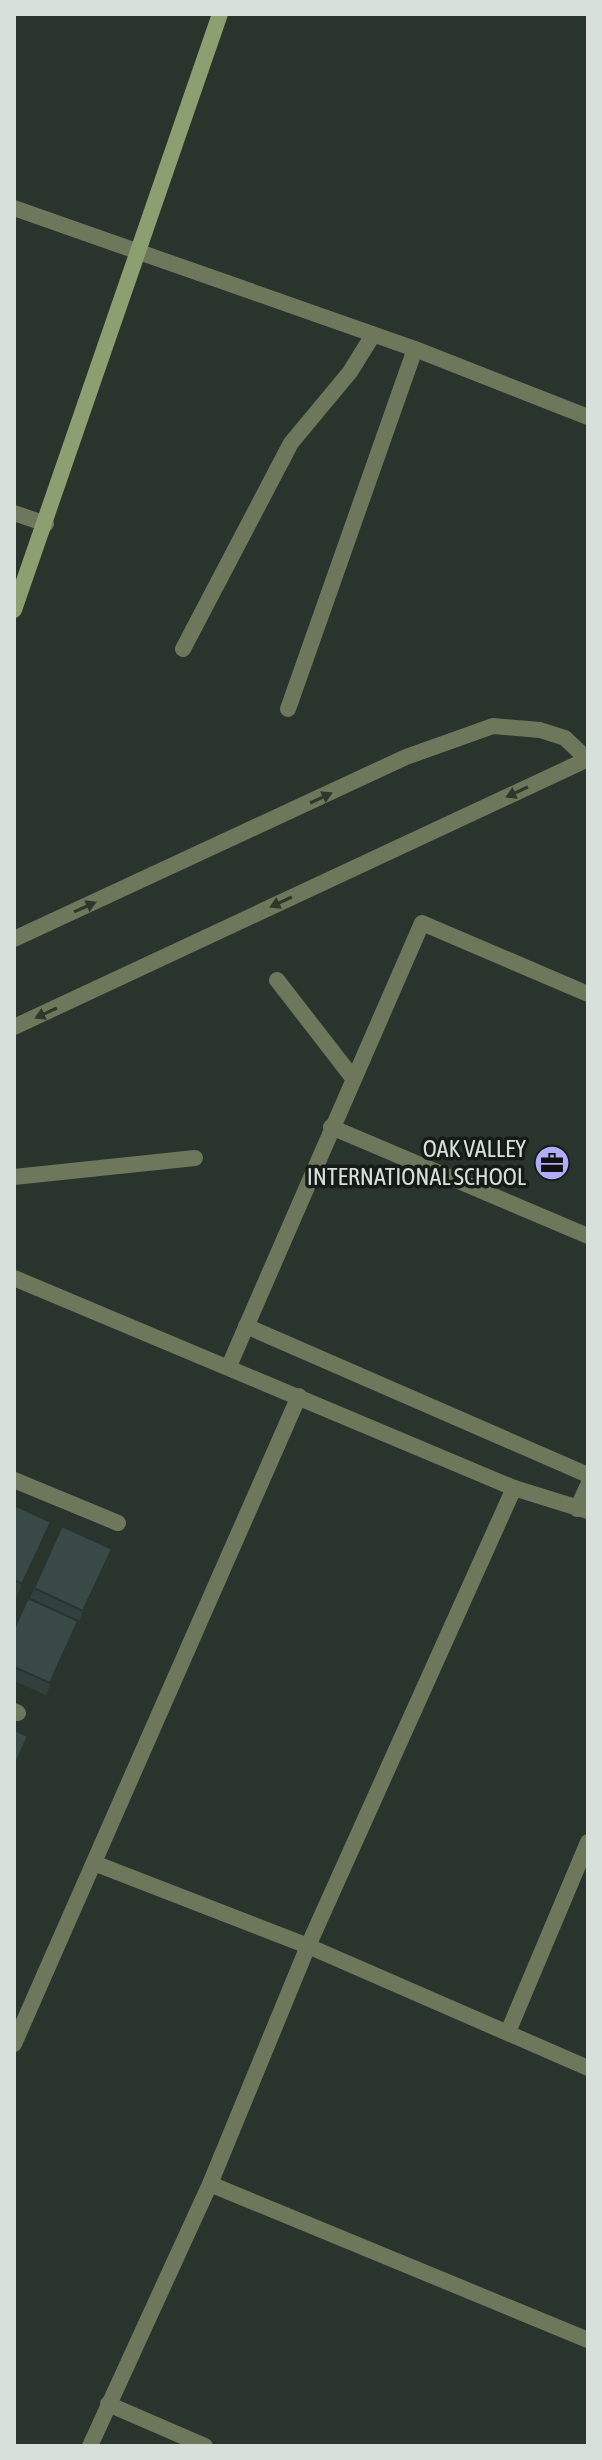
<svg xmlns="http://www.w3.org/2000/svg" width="602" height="2460" viewBox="0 0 602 2460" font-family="'Asap Condensed',sans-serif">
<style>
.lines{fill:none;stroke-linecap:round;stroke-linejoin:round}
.lane{stroke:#6c775b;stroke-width:16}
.street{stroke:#6c775b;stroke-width:16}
.secondary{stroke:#8c9f70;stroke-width:16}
.wall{fill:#31403c}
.shaded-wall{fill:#283431}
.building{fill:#394a46;stroke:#283431;stroke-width:2}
.oneway{fill:#2f372b}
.labels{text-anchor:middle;stroke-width:7;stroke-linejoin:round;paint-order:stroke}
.poi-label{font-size:24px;fill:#d8e0da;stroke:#151b17;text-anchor:end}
</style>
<rect width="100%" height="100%" fill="#29352c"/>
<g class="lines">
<!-- lane -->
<g class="lane">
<polyline points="183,649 291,443 350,372 373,335"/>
<polyline points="277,980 353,1078"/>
<polyline points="331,1127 588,1236"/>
<polyline points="14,1177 195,1158"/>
<polyline points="246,1326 588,1475"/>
<polyline points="229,1366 422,923 588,994"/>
<polyline points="577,1509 588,1485"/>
</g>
<!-- street -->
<g class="street">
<polyline points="14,208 415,349 588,417"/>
<polyline points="14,513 46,524"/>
<polyline points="288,709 415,349"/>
<polyline points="14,939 406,757 493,726 540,730 565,738 587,759"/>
<polyline points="14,1027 588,759"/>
<polyline points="14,1278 514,1488 588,1511"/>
<polyline points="14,1480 118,1523"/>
<polyline points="14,1711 18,1713"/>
<polyline points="94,1863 308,1946 588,2068"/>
<polyline points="508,2032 588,1842"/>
<polyline points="14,2044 299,1396"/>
<polyline points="210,2184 588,2340"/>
<polyline points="108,2404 205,2446"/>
<polyline points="90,2446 210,2184 308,1946 514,1488"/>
</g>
<!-- secondary -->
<polyline class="secondary" points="14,610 220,14"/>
</g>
<!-- wall -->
<g class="wall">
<polygon points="14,1505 47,1533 14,1602"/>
<polygon points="108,1560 79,1622 77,1621 46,1695 14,1681 14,1629 30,1599 34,1588"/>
</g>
<!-- shaded-wall -->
<g class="shaded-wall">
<polygon points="51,1522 47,1533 18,1596 22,1584"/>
<polygon points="112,1549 108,1560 79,1622 83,1611"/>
</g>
<!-- building -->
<g class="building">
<polygon points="14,1505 51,1522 22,1584 14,1580"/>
<polygon points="62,1526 112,1549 83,1611 34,1588"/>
<polygon points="28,1598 78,1621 50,1683 14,1667 14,1629"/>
<polygon points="14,1730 28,1736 14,1767"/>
</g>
<!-- one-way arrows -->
<defs><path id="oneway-solid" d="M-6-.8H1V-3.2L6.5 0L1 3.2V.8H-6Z" transform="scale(2)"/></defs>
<g class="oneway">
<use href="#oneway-solid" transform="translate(517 792) rotate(155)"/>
<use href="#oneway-solid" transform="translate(321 798) rotate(-25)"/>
<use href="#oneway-solid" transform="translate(281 902) rotate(155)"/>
<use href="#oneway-solid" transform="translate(85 907) rotate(-24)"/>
<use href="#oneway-solid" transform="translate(46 1013) rotate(155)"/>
</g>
<!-- icons -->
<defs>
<symbol id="office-disc" viewBox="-11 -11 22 22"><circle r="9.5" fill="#b1adfa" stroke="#151b17"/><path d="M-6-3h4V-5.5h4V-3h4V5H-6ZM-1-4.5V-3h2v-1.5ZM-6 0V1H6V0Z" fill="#111"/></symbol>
</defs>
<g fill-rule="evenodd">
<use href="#office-disc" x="532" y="1143" width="40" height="40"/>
</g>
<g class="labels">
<!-- poi labels -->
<g class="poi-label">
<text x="526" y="1157">OAK VALLEY<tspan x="526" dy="28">INTERNATIONAL SCHOOL</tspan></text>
</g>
</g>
<!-- border -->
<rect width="602" height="2460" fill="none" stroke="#d8e0da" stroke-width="32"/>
</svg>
